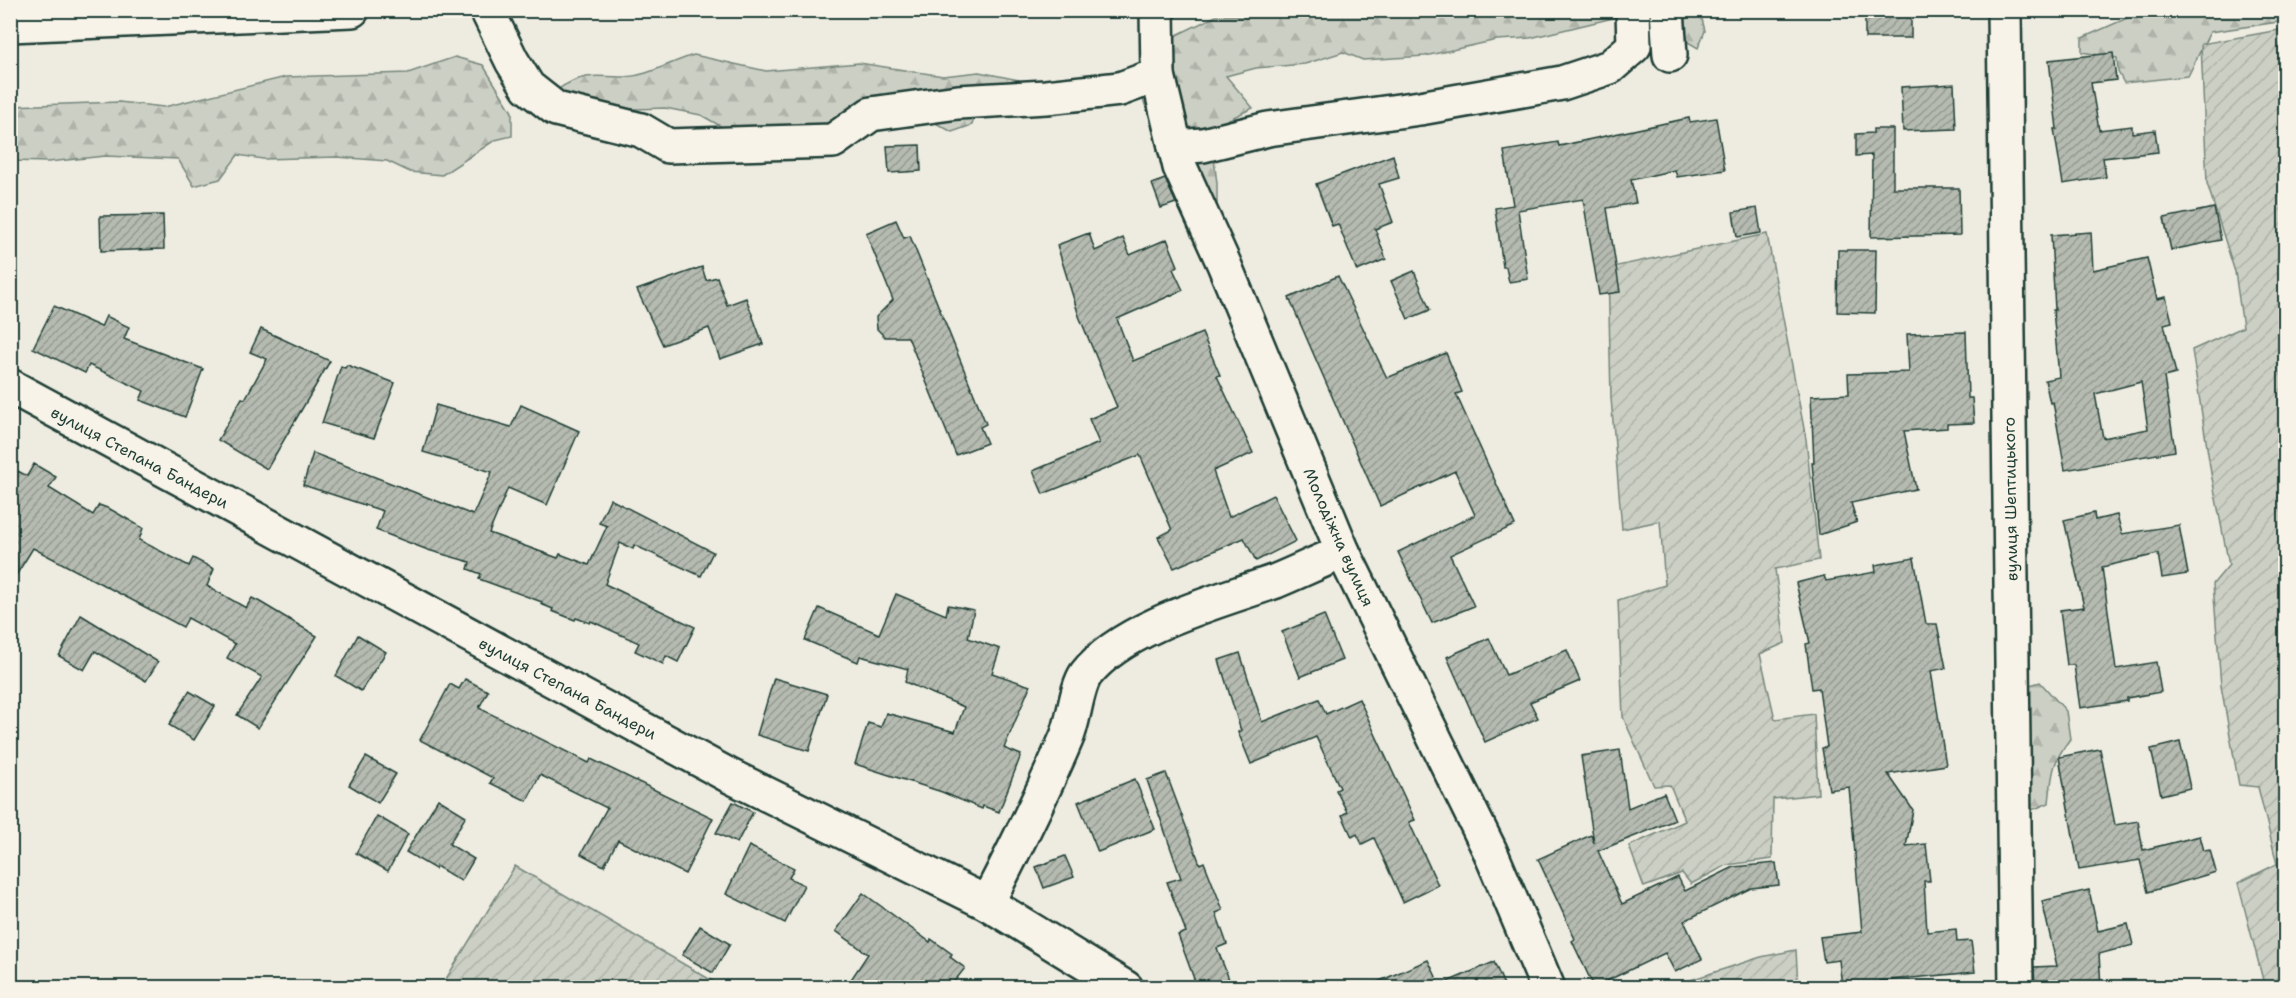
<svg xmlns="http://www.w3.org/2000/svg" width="2296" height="998" viewBox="0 0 2296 998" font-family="'Shantell Sans',sans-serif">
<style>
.forest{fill:url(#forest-firs);stroke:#76867c;stroke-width:1.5}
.garden{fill:url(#garden-furrows);stroke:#76867c;stroke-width:1.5}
.building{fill:url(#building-hatch);stroke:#1f3d34;stroke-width:1.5;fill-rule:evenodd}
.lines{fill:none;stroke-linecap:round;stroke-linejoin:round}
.minor-casing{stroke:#1f3d34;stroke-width:38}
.highway-casing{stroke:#1f3d34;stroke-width:38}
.minor{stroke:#f7f3e8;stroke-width:33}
.highway{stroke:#f7f3e8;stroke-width:33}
.labels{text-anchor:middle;stroke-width:4.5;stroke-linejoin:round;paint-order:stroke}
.street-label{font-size:16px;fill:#1f3d34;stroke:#f7f3e8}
</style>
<defs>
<pattern id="forest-firs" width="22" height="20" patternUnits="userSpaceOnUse" patternTransform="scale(1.5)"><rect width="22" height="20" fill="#cccfc4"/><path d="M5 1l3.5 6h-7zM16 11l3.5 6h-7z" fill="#afb3a9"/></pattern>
<pattern id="garden-furrows" width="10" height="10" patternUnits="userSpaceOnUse" patternTransform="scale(1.5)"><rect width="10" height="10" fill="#cccfc4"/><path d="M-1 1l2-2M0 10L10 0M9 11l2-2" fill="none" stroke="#afb3a9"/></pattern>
<pattern id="building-hatch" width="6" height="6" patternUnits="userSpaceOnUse" patternTransform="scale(1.5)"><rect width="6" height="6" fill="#b5bbb0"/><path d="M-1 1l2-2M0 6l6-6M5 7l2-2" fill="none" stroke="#939990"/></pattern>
</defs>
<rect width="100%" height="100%" fill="#eeece1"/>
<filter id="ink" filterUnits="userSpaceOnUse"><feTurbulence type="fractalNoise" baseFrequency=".0167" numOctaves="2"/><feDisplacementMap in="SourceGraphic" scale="12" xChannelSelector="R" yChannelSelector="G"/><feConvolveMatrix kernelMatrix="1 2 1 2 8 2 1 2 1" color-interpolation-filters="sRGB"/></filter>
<g filter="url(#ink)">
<!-- forest -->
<g class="forest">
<polygon points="1293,10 1642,11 1530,38 1497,40 1425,56 1363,60 1343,52 1305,64 1256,68 1226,76 1253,108 1210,128 1217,183 1217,220 1172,137 1149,115 1142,97 1158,44 1216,16 1272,15"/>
<polygon points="1674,11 1700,11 1705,31 1698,48 1681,38"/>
<polygon points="2143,11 2285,11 2285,21 2210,32 2188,76 2124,83 2118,72 2117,58 2082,52 2082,38"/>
<path d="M694 55 766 71 859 63 943 76 979 72 1019 80 1010 95H981L972 125 952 132 930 120 826 136 731 132 701 115 665 108 606 110 566 106 557 90C594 64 609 85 646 73 662 68 677 60 694 55Z"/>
<polygon points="455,57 483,65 512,112 512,136 495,140 442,175 410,172 387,161 337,157 263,159 238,155 220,179 194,186 178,159 105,156 48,162 11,161 11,106 119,102 164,107 286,77 408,73"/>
<path d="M2040 682 2066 711 2070 739C2052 762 2052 774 2049 803L2032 810 2024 781 2026 686Z"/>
</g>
<!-- garden -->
<g class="garden">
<polygon points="2285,29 2286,987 2265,988 2238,883 2277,864 2258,787 2239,785 2221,686 2213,584 2229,565 2211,473 2192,350 2243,327 2235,272 2207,183 2201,44"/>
<polygon points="1767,234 1806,439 1819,560 1775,569 1785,643 1760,654 1775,719 1814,714 1818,794 1773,799 1772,859 1727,865 1691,884 1682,873 1644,887 1629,846 1685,821 1670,785 1654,786 1623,717 1618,600 1665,585 1660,521 1622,529 1611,398 1608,268"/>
<polygon points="515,866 723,987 441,987"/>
<polygon points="1796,950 1798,987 1669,987 1761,957"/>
</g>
<!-- building -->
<g class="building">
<rect x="1865" y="10" width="46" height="28"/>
<polygon points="2113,53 2116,80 2091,83 2099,130 2132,126 2132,133 2155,130 2158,152 2103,158 2106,177 2063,184 2054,129 2057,129 2049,60"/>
<polygon points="1954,84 1956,129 1903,131 1901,87"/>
<polygon points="1689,118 1690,122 1716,118 1725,170 1677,177 1675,170 1631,180 1636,203 1607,208 1620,292 1599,295 1583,199 1518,210 1528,279 1509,282 1506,267 1503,267 1495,208 1513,205 1504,151 1558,142 1559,146"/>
<polygon points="1873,129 1893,129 1893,188 1959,188 1960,235 1871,237 1872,155 1856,156 1856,134 1873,133"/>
<polygon points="920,145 921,171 889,173 887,146"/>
<polygon points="1393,155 1399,178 1379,184 1393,222 1375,229 1386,259 1357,271 1338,224 1332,226 1316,184"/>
<polygon points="1165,179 1176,203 1161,208 1152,184"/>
<polygon points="1757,208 1761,233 1737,237 1733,212"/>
<polygon points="2214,208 2221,240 2171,250 2164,218"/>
<polygon points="163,215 164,249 101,251 100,216"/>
<polygon points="896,220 904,238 910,236 986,424 980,427 987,443 956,455 908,337 885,337 877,329 876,317 893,300 866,233"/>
<path d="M2091 232 2093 270 2147 258 2157 299 2166 297 2172 322 2164 324 2176 374 2164 377 2175 451 2065 470 2053 402 2050 403 2045 380 2059 377 2053 310H2055L2051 235ZM2141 382 2148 429 2103 438 2095 394Z"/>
<polygon points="1089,233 1095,251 1123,238 1130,255 1167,239 1178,266 1173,269 1183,290 1117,319 1133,361 1202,333 1220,375 1217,376 1253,453 1213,471 1229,517 1273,495 1296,541 1256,561 1244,538 1174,568 1158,537 1172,530 1140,455 1043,494 1033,471 1099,443 1089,419 1117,407 1079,316 1057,245"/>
<polygon points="1838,250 1876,250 1875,313 1837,312"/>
<polygon points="702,267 706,280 717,277 727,305 746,298 763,344 720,359 709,328 663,345 637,290"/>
<polygon points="1414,271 1430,310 1408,319 1391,281"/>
<polygon points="1338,276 1387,378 1446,353 1462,392 1456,394 1515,525 1450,555 1474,606 1432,623 1398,552 1475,515 1455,471 1380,506 1289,298"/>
<polygon points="54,306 101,327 106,316 129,327 124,339 203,369 185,417 140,400 144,391 89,365 85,373 33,348"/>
<polygon points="261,329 330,361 267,469 218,440 242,398 245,399 267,359 250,352"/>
<polygon points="1966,332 1968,398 1972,398 1974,423 1947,424 1947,428 1904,431 1916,489 1851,503 1857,522 1819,535 1812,463 1814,463 1811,396 1849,394 1848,374 1909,372 1907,334"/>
<polygon points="347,365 395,383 374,438 322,423 341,366 345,368"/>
<polygon points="436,405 511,427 521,405 579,431 547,505 508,488 489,533 558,558 560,554 589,565 607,526 599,523 610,499 713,552 701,576 634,545 633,549 620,543 605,584 695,627 678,662 666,656 663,664 635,651 639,643 591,621 590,623 576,618 575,620 552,611 553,609 541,604 542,602 479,579 481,574 468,569 470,562 428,550 376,530 383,511 303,485 313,453 473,515 492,472 423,452"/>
<polygon points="34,464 56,477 49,488 93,515 99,505 110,509 143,528 139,540 189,566 193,558 214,569 207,586 246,608 252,598 260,602 317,636 258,728 237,715 262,677 227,658 235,644 188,618 183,627 33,548 10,585 10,484 18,471 27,476"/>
<polygon points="2094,513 2095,520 2117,515 2122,534 2179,525 2188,574 2162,578 2158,554 2102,567 2116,669 2156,662 2161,692 2127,698 2127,701 2080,708 2074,665 2067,665 2060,610 2084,607 2064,520"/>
<polygon points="1914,558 1926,624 1937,624 1946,668 1931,671 1946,765 1888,774 1913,810 1906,846 1926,844 1930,881 1924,881 1927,932 1956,929 1957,942 1971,941 1975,972 1880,981 1881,987 1842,987 1839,960 1824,962 1820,937 1862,932 1849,787 1829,790 1822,748 1827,747 1819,688 1812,689 1806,644 1810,643 1796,583 1824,576 1826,581 1876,572 1875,565"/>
<polygon points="896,594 946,615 948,605 974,610 968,638 1000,649 992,673 1030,686 1004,748 1021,755 999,812 983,806 982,809 942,792 855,764 868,723 881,727 886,713 955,732 964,707 905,682 908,669 860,656 858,662 805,640 819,608 879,634"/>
<polygon points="81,615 158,662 146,681 95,651 84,670 59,656"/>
<polygon points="1324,615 1342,660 1300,677 1282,632"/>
<polygon points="358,635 386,652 361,691 336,676"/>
<polygon points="1489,638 1506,675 1567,650 1580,681 1530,702 1538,718 1485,742 1447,657"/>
<polygon points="1240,653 1262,722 1319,699 1326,714 1359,699 1415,820 1409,822 1438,885 1403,902 1374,838 1362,844 1357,834 1352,837 1342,815 1347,812 1336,790 1340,788 1316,737 1251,764 1238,732 1241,731 1219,660"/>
<polygon points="774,678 827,694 809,751 757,735"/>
<polygon points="465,679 488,691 479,708 589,763 591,759 713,818 685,874 618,840 604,866 581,854 607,808 540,775 527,801 490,783 493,778 420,740 450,684 459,689"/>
<polygon points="189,691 215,706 194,740 169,725"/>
<polygon points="2180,742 2190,788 2161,795 2151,749"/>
<polygon points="2100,749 2115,825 2138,821 2143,850 2200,836 2204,851 2210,850 2216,872 2148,892 2140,860 2079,870 2059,757"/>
<polygon points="1620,750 1628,808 1664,793 1675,820 1598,851 1622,904 1678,877 1685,891 1734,867 1776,863 1779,885 1751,888 1684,921 1702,959 1675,972 1665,953 1594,987 1572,941 1575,939 1538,859 1591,835 1594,843 1581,756"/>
<polygon points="366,757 396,774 378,803 349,785"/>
<polygon points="1166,773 1200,864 1204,862 1223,910 1216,913 1227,944 1217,948 1232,987 1197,987 1178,935 1186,932 1167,882 1181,878 1147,780"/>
<polygon points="1135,779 1155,829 1098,852 1078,802"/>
<polygon points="438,799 466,816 449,844 474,859 461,881 436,866 435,869 406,852"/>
<polygon points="733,802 753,812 737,843 716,833"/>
<polygon points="377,816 408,834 388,871 356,853"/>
<polygon points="749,846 794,868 789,878 804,885 785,923 726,894"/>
<polygon points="1065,856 1074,877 1044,888 1036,867"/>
<polygon points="2089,890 2098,931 2128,924 2133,945 2099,954 2101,987 2035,987 2034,967 2057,966 2042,901"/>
<polygon points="863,893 930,942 931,939 952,954 950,957 965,968 950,987 846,987 868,954 836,931"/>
<polygon points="700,926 730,944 713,973 682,955"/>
<polygon points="1428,960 1440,985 1494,962 1505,987 1366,987"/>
</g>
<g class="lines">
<defs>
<g id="minor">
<polyline points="487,10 512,61 528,87 556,109 641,130 668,146 833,141 871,114 958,102 1046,97 1120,89 1158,75"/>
<polyline points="1157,10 1158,75 1180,167 1224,264 1343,552 1490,851 1548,988"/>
<polyline points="1667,10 1670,55"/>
<polyline points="2004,10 2016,988"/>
<polyline points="1175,147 1203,145 1268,129 1420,108 1562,83 1610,67 1634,46 1633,10"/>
<polyline points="10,386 728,775 987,903 1126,988"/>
<path d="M987 903C1015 849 1042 795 1066 739 1074 722 1076 688 1086 674 1123 626 1220 601 1276 581 1298 572 1320 561 1343 552"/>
</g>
<polyline id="highway" points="10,25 352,10"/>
</defs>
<!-- minor casing -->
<use href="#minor" class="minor-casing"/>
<!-- highway casing -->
<use href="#highway" class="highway-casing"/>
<!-- minor -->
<use href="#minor" class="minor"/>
<!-- highway -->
<use href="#highway" class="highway"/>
</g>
</g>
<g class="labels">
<!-- street labels -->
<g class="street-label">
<text transform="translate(140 457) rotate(28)" y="6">вулиця Степана Бандери</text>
<text transform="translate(2010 499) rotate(-91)" y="6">вулиця Шептицького</text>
<text transform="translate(1339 537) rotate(66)" y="6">Молодіжна вулиця</text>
<text transform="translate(568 688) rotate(28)" y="6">вулиця Степана Бандери</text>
</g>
</g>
<!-- margin -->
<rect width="2296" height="998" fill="none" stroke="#f7f3e8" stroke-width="36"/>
<rect x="18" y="18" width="2260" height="962" fill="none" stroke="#1f3d34" stroke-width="2" filter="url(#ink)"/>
</svg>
